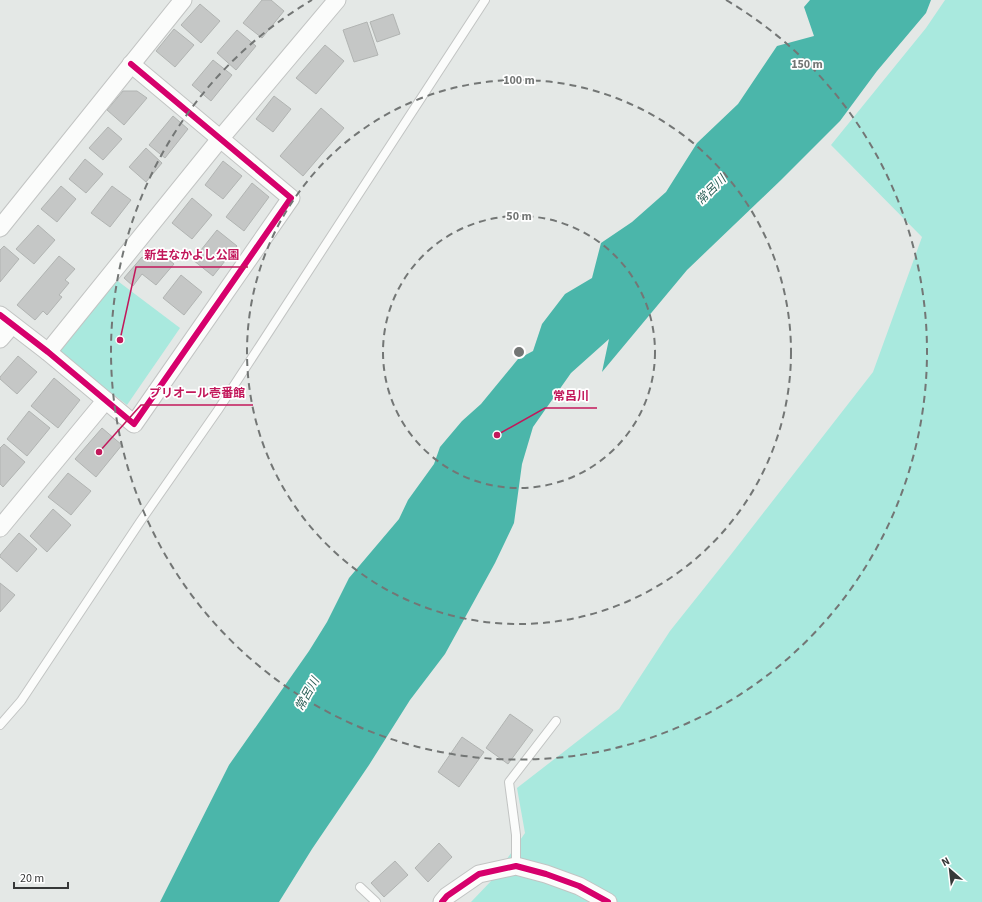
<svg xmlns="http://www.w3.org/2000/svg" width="982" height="902" viewBox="0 0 982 902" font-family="'Source Sans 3','Noto Sans JP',sans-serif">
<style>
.green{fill:#a9e9de}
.water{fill:#4bb6aa}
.building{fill:#c5c7c6;stroke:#b1b4b2}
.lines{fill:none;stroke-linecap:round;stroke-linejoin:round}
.service-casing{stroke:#c2c4c3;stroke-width:10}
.minor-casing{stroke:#c2c4c3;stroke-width:19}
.service{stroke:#fbfcfb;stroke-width:8}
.minor{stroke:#fbfcfb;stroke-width:17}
.cycleway-casing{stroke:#fff;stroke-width:8}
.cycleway{stroke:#d6006c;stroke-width:6}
.ring{fill:none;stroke:#737675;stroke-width:2;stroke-dasharray:7 5}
.labels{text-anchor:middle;stroke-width:3.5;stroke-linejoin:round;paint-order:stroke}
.water-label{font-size:12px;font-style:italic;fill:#2d6058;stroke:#fff}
.centre{fill:#737675;stroke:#fff;stroke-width:2}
.ring-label{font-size:12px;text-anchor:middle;font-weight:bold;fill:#737675;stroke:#fff;stroke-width:3.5;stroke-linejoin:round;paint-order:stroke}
.leader{fill:none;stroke:#c2185b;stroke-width:1.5}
.callout-dot{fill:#c2185b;stroke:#fff;stroke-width:1.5}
.callout-label{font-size:12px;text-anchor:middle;font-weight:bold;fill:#c2185b;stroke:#fff;stroke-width:3.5;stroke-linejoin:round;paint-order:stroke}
</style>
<rect width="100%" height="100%" fill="#e4e8e6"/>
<!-- green -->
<g class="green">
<polygon points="945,0 982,0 982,902 471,902 493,879 525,833 517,788 619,709 670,631 729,557 873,372 922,237 831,145 926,28"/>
<polygon points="115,279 180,328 127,405 59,352"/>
</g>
<!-- water -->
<polygon class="water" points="810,0 931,0 926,13 877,71 840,121 781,180 687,270 602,372 609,339 571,373 533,427 522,464 514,523 495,563 445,654 410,700 369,765 312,849 279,902 160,902 229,765 309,651 327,622 349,578 399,519 408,500 434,464 440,447 462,421 481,404 518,359 533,351 542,324 565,294 592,278 601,243 632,222 666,192 697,143 738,104 777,46 814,36 804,7"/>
<!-- building -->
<g class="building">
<polygon points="262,0 271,0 284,11 262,38 243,23"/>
<polygon points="200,4 220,21 201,43 181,25"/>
<polygon points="393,14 400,34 377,42 370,22"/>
<polygon points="367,22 378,55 354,62 343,30"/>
<polygon points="174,29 194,45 175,67 156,51"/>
<polygon points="237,30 256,46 236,70 217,53"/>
<polygon points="325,45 344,61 316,94 296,78"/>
<polygon points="213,60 232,75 211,101 192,85"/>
<polygon points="123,91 137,91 147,98 124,125 107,110"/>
<polygon points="274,96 291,109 273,132 256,119"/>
<polygon points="321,108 344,128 303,176 280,156"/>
<polygon points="173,116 188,129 165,158 149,145"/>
<polygon points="108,127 122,139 103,160 89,148"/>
<polygon points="146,148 162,163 146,182 129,167"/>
<polygon points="85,159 103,174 86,193 69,179"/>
<polygon points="223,161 242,176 223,199 205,185"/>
<polygon points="252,183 269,197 244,231 226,217"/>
<polygon points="61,186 76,199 57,222 41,209"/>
<polygon points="112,186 131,200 110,227 91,213"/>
<polygon points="192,198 212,215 192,239 172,223"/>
<polygon points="38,225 55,240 34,264 16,249"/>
<polygon points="217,230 237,246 213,276 193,260"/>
<polygon points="4,246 19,259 0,282 0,250"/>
<polygon points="155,249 174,264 156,285 142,274 133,286 124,278 142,257 146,260"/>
<polygon points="59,256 75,269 65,280 69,283 59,295 62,297 47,315 43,311 35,320 17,305"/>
<polygon points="181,275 202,292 184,315 163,298"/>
<polygon points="18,356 37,372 17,394 0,379 0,377"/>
<polygon points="54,378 80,400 58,428 31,406"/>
<polygon points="29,411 50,428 27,456 7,439"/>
<polygon points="102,428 122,445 96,477 75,459"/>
<polygon points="4,444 25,462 3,487 0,484 0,448"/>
<polygon points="68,473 91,491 71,515 48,497"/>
<polygon points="53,509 71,525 47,552 30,536"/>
<polygon points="19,533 37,549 17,572 0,557 0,555"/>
<polygon points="0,583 15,595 0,612"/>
<polygon points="510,714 533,730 508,764 486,748"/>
<polygon points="462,737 484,752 459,787 438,772"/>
<polygon points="439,843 452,857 428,882 415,868"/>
<polygon points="395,861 408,875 384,897 371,883"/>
</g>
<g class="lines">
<defs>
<g id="service">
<polyline points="0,725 21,701 140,522 218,410 485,0"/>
<polyline points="516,866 516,835 509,782 556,721"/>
<polyline points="360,887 376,902"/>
</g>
<g id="minor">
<polyline points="0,228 183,0"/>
<polyline points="0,315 48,352 134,424 291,198 131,64"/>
<polyline points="0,339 12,325"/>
<polyline points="48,352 220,139 337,0"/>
<polyline points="0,528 105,401"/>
<polyline points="442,902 447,896 479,874 516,866 546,874 579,886 608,902"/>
</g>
</defs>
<!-- service casing -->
<use href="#service" class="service-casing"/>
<!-- minor casing -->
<use href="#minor" class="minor-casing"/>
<!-- service -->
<use href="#service" class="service"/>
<!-- minor -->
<use href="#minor" class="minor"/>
<defs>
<g id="cycleway">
<polyline points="0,315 48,352 134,424 291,198 131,64"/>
<polyline points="442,902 447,896 479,874 516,866 546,874 579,886 608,902"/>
</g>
</defs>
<!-- cycleway casing -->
<use href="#cycleway" class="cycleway-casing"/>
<!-- cycleway -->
<use href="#cycleway" class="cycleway"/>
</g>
<!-- distance rings -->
<g class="ring">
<circle cx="519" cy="352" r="136"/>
<circle cx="519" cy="352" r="272"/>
<path d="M726 0A408 408 0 1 1 312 0"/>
</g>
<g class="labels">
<!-- water labels -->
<g class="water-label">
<text transform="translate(711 190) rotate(-45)" y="4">常呂川</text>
<text transform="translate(307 694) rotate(-61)" y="4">常呂川</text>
</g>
</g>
<circle cx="519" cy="352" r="6" class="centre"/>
<g class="ring-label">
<text x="807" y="68">150 m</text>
<text x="519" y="84">100 m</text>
<text x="519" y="220">50 m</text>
</g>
<!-- callouts -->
<path class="leader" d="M120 340L136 267H248M99 452L141 405H253M497 435L545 408H597"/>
<g class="callout-dot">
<circle cx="120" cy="340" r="4"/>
<circle cx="99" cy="452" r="4"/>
<circle cx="497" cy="435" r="4"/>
</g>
<g class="callout-label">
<text x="192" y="259">新生なかよし公園</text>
<text x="197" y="397">プリオール壱番館</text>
<text x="571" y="400">常呂川</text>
</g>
<!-- north arrow -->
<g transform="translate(950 870) rotate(332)" stroke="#ffffff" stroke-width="3" paint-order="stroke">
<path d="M0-3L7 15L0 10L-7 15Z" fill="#363838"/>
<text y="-6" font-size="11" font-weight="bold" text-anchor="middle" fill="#363838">N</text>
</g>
<!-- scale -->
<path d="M14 882v6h54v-6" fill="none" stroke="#363838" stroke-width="2"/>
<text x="20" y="882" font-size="12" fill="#363838" stroke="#ffffff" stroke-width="3" paint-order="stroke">20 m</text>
</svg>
